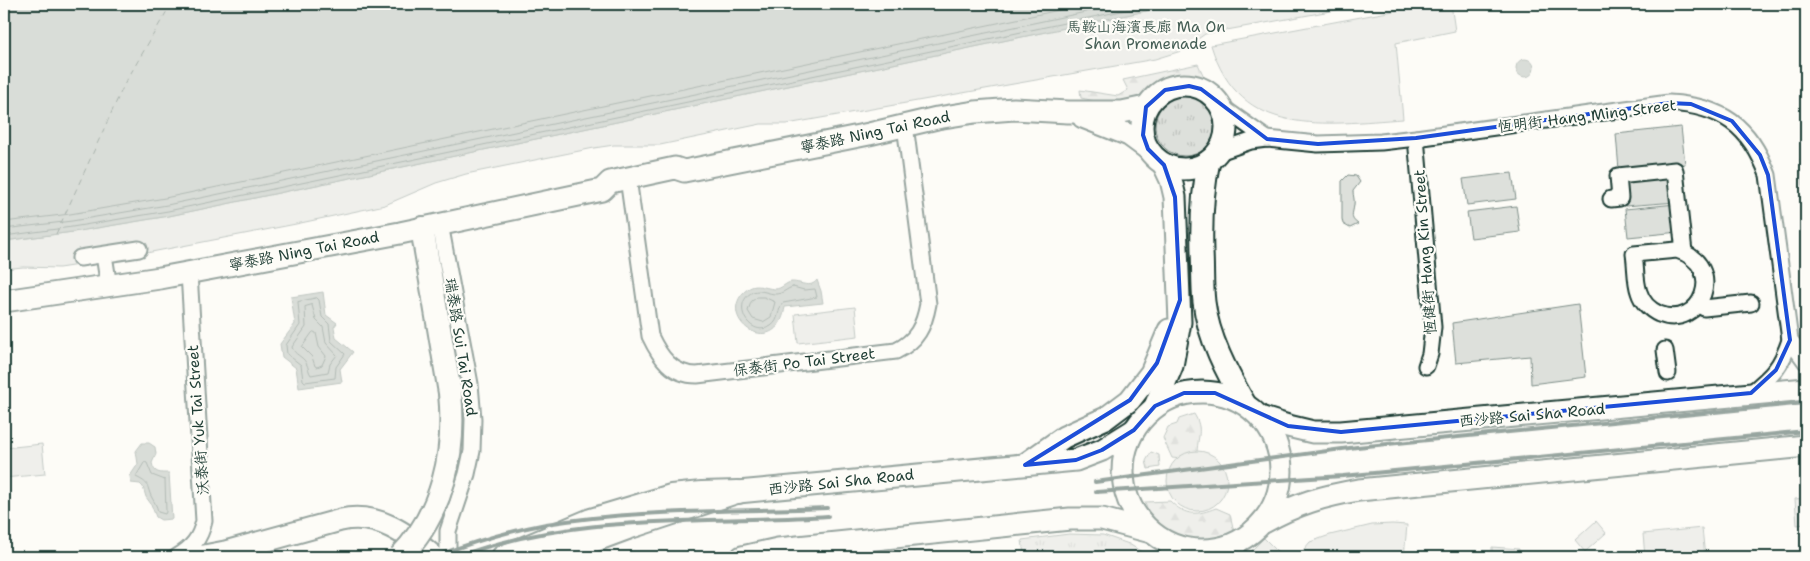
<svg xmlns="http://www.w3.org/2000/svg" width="1810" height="561" viewBox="0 0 1810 561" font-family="'Shantell Sans','LXGW WenKai TC',sans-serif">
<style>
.grass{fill:url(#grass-tufts);stroke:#7e8e88}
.forest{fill:url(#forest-firs);stroke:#7e8e88}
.green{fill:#dde0db;stroke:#7e8e88}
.water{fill:#aeb8b1;stroke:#75877f}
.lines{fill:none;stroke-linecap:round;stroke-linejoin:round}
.shore{stroke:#586e66;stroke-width:1}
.ferry{stroke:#435c53;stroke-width:1;stroke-dasharray:6 5;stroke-linecap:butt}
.street-casing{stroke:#1f3d34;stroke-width:19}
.secondary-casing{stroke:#1f3d34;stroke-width:25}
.primary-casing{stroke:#1f3d34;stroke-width:26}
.street{stroke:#fdfcf7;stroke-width:15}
.secondary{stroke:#fdfcf7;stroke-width:21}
.primary{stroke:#fdfcf7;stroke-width:22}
.rail{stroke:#1f3d34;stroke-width:4}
.primary-bridge-casing{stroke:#1f3d34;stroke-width:26;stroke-linecap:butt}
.primary-bridge{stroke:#fdfcf7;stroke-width:22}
.marked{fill:none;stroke:#1d4ed8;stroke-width:4;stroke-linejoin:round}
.labels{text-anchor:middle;stroke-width:4.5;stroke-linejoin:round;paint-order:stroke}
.park-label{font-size:15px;fill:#455e55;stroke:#fdfcf7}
.street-label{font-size:15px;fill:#1f3d34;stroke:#fdfcf7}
</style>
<defs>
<pattern id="grass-tufts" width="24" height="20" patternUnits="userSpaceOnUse" patternTransform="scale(1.25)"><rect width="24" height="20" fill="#dde0db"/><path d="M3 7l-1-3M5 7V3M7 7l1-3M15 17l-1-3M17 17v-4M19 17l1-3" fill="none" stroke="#bdc1bd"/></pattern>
<pattern id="forest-firs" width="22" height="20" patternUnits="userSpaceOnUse" patternTransform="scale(1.25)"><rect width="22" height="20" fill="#dde0db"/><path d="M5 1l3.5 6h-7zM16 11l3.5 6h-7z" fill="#bdc1bd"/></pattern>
</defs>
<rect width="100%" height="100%" fill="#fdfcf7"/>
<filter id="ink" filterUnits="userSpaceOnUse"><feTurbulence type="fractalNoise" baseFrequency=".02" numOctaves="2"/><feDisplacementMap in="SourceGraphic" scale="10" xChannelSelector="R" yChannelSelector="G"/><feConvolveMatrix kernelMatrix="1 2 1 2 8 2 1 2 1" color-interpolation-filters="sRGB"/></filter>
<g filter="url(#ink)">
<!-- grass -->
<g class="grass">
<circle cx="1185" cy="126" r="30"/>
<polygon points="1069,534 1103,535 1129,544 1150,557 1078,557 1049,554 1024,555 1022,540"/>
</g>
<!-- forest -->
<g class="forest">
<polygon points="1198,64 1207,83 1181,80 1115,105 1081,98 1080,90 1118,96 1128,90 1123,80"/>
<path d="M1194 414C1204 430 1197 437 1197 454L1181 459 1172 458 1163 438 1168 427 1177 424 1179 419Z"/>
<polygon points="1151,452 1159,455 1160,467 1148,469 1146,461"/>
<path d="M1170 501C1186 517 1198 515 1216 508L1230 514 1234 532 1225 540 1201 543H1180L1165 530 1154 527 1145 502Z"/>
<polygon points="931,550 931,557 846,557 856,556"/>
</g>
<!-- green -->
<g class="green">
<polygon points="1179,4 1369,4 1205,34 1181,51 1155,59 787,124 761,124 660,145 614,145 594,148 466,174 436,183 385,205 296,224 105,261 59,268 23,267 4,269 4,241 73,232 169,216"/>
<path d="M1424 4H1451L1455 31 1396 43 1403 119C1325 124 1240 140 1211 45L1393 11Z"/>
<polygon points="1681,127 1685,164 1619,170 1616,134"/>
<polygon points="1800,159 1806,159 1806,216"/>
<polygon points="1512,173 1516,199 1467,205 1463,179"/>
<polygon points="1673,174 1676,202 1625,206 1622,179"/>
<path d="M1348 175 1356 176 1360 182 1353 191C1353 196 1355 200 1354 205 1353 214 1349 218 1358 224L1350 228 1343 224 1342 219V181Z"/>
<polygon points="1676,204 1679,232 1628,237 1625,209"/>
<polygon points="1516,206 1520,232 1471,238 1467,212"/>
<polygon points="1578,304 1586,377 1531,384 1530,356 1456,363 1452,323"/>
<polygon points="855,307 858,336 798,343 795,314"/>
<polygon points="42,444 45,474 4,478 4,448"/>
<circle cx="1197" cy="481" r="30"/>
<polygon points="1806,498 1806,524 1797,525 1795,499"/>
<polygon points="1596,521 1606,533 1585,552 1575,540"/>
<polygon points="1392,524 1407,525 1404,557 1248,557 1253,549 1264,538 1282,556 1299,555 1310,542 1330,535 1372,525"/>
<polygon points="1702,528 1705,557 1645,557 1643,534"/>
<polygon points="1492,547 1519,549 1519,557 1492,557"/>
</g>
<!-- water -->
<g class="water">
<polygon points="4,4 1179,4 169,216 73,232 4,241"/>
<circle cx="1525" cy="68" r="9"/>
<path d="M817 280 821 291 823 303 785 307C777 360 717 322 743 293 755 281 762 288 775 289 782 289 786 282 792 282 802 282 810 289 817 280Z"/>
<polygon points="323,292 326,315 337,323 334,327 336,338 353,352 340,369 342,382 299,388 296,368 282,357 280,344 295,324 291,297"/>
<path d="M142 443H149L155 447 156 454 152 463C154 474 160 473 169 473L172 519 161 520 156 517 151 504 146 497 143 487 140 484 131 483 130 476 138 464 136 451Z"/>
</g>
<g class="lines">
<!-- shore -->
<g class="shore">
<polyline points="4,222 70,214 165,198 1088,4"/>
<polyline points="4,229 72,221 167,205 1124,4"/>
<polyline points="4,236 72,227 168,211 1155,4"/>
<path d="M793 287 804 290 815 289 817 297 783 303C777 309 780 320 771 326 749 339 730 303 753 292 762 289 768 294 776 294 783 294 787 288 793 287Z"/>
<polygon points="758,297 764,297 775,302 771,317 763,322 753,319 748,311 751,302"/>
<polygon points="317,298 319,300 322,317 329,324 331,341 345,354 336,367 335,378 305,382 303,380 301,365 287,354 286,345 300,325 298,302"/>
<path d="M312 305 316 320 323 327 326 343 337 355 330 364 328 372 311 375C308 371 309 368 306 363 303 356 294 355 292 347L306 327 305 307Z"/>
<polygon points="314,332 316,333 319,347 326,356 322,365 317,367 315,366 312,357 302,347 312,333"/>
<path d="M145 462 147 463 152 475 165 480 166 512 165 514 158 512C157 505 154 502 151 496 146 484 150 484 136 477Z"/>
</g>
<!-- ferry -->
<polyline class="ferry" points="56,234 124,85 171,4"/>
<defs>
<g id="street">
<polyline points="1219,105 1267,139"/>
<polyline points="1416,138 1433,327 1430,354 1426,366"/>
<path d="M1219 152 1251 141 1267 139 1318 144 1381 142 1416 138 1669 103C1722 106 1750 126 1768 175L1790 340 1806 362"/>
<path d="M628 178 650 336C660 357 672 375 697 375L896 351C917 341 924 326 928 304L905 125"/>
<polyline points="1611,199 1620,198 1618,176 1675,170 1684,252"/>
<polyline points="440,224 470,384 473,419 472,451 467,474 448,531 448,557"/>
<path d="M1677 250C1728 266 1701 331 1659 314 1650 310 1642 302 1639 292 1635 281 1636 266 1634 254Z"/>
<polyline points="104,255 109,287"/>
<polyline points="80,258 139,249"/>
<polyline points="1704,308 1751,303"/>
<polyline points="1665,350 1668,373"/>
<path d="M1751 393C1773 375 1781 367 1790 340"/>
<polyline points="1162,540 1173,557"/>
<path d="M177 557C192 548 200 539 204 521L189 273"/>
<polyline points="1232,557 1242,540"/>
</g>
<g id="secondary">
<circle cx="1184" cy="127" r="42"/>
<polyline points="1083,117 1129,135 1148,149"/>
<path d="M1209 161C1202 192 1201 220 1202 252 1203 268 1202 285 1204 302 1208 337 1227 373 1245 404"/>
<polyline points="4,301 160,278 400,233 602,190 610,182 675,168 684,171 869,134 937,118 975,112 1014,109 1068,112 1122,112 1146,107"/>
<circle cx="1202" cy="471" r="79"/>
<polyline points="1155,406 1172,366 1180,322 1175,197 1171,180 1164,165"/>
<polyline points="1260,417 1288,426 1313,432 1341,432 1806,389"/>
<polyline points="1027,463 1064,437 1106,418 1130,400 1151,373 1169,330"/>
<path d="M1264 522C1296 504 1323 496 1359 490L1806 446"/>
<path d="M199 557 225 552 341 520C378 512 407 534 434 557"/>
<polyline points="551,557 629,528 738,492 1076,460 1102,450 1134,430"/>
<polyline points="742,557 778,549 1070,519 1102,519 1151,532"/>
</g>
<g id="primary">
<polyline points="422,228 450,393"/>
<polyline points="503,557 591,520 671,496 702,493 738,492"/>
</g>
</defs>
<!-- street casing -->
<use href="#street" class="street-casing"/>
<!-- secondary casing -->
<use href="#secondary" class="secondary-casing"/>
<!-- primary casing -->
<use href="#primary" class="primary-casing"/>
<!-- street -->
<use href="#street" class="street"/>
<!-- secondary -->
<use href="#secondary" class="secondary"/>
<!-- primary -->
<use href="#primary" class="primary"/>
<!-- rail -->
<g class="rail">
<polyline points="1095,482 1357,447 1806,403"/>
<polyline points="1096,492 1343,476 1806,431"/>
<path d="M433 557C470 543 508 531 546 524 639 509 734 512 827 508"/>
<path d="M457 557C575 512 705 524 828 516"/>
</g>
<defs>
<path id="primary-bridge" d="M400 557C443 513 456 453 450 393"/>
</defs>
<!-- primary-bridge casing -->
<use href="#primary-bridge" class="primary-bridge-casing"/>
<!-- primary-bridge -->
<use href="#primary-bridge" class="primary-bridge"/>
</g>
</g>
<!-- marked area -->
<path d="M0 0H1810V561H0ZM1189 86 1201 89 1267 139 1318 144 1416 138 1669 103 1691 104 1732 121 1760 155 1768 175 1790 340 1776 370 1751 393 1341 432 1288 426 1215 393H1184L1155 406 1134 430 1102 450 1076 460 1025 465 1130 400 1157 363 1180 300 1175 197 1164 165 1148 149 1143 135 1146 107 1165 90Z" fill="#fdfcf7" fill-opacity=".55" fill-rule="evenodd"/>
<path class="marked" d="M1189 86 1201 89 1267 139 1318 144 1416 138 1669 103 1691 104 1732 121 1760 155 1768 175 1790 340 1776 370 1751 393 1341 432 1288 426 1215 393H1184L1155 406 1134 430 1102 450 1076 460 1025 465 1130 400 1157 363 1180 300 1175 197 1164 165 1148 149 1143 135 1146 107 1165 90Z"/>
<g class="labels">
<!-- park labels -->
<g class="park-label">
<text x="1146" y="32">馬鞍山海濱長廊 Ma On<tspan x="1146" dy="17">Shan Promenade</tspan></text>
</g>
<!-- street labels -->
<g class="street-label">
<text transform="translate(1587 116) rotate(-7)" y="5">恆明街 Hang Ming Street</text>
<text transform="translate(875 132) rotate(-12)" y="5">寧泰路 Ning Tai Road</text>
<text transform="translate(304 251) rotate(-11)" y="5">寧泰路 Ning Tai Road</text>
<text transform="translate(1425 252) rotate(-94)" y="5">恆健街 Hang Kin Street</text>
<text transform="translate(461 347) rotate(81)" y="5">瑞泰路 Sui Tai Road</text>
<text transform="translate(804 362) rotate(-7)" y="5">保泰街 Po Tai Street</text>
<text transform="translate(1532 415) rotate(-5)" y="5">西沙路 Sai Sha Road</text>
<text transform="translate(198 420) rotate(-94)" y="5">沃泰街 Yuk Tai Street</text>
<text transform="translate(841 482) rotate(-6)" y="5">西沙路 Sai Sha Road</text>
</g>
</g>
<!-- margin -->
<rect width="1810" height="561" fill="none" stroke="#fdfcf7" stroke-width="20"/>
<rect x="10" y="10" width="1790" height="541" fill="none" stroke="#1f3d34" stroke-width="2" filter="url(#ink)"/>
</svg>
